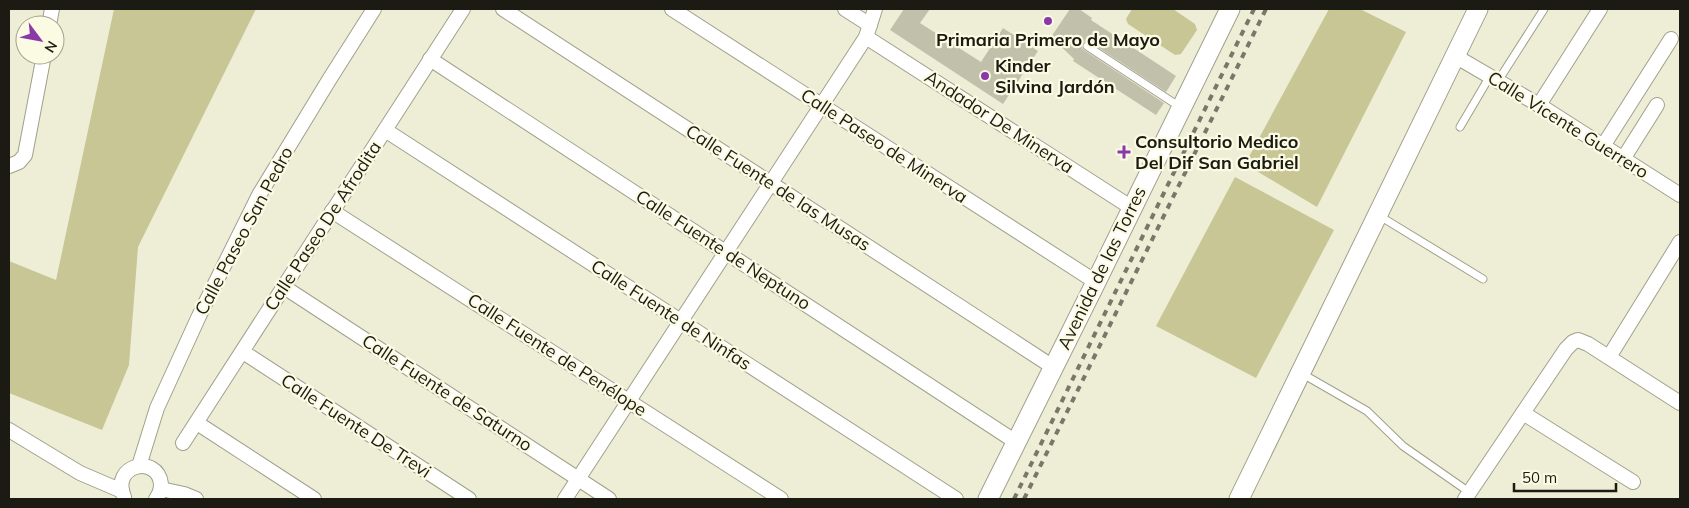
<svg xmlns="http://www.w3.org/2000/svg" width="1689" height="508" viewBox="0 0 1689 508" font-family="Mulish,sans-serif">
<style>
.green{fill:#c8c695}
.building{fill:#c1c0aa}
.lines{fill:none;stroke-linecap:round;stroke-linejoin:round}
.lane-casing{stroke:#a1a08b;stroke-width:9}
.street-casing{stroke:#a1a08b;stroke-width:16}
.secondary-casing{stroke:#a1a08b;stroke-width:21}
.lane{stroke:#fff;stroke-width:7}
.street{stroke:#fff;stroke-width:14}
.secondary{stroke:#fff;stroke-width:19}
.rail{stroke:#787769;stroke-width:4;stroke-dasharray:6 6;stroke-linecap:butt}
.poi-dot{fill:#8b39a8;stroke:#fbfbe4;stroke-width:2}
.labels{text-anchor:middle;stroke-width:4.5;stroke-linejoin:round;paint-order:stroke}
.poi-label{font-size:18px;font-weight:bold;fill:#1c1b13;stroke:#fbfbe4;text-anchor:start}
.street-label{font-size:18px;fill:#1c1b13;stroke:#fbfbe4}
</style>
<rect width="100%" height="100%" fill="#eeeed7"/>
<!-- green -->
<g class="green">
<polygon points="114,9 256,9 138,247 129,365 102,430 9,393 9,261 56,280"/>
<polygon points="1132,9 1173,9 1195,24 1197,30 1181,54 1175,55 1128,24 1126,19"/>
<polygon points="1329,9 1360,9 1406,32 1317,207 1245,164"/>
<polygon points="1235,177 1334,230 1256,378 1156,326"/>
</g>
<!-- building -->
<g class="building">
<polygon points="904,9 930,9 920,23 981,62 1003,28 1038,51 1003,104 890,30"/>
<polygon points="1070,9 1079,9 1092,18 1091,20 1176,76 1166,92 1090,42 1085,41 1082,44 1082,48 1084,50 1164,103 1156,115 1073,61 1074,59 1051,37"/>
</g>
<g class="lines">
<defs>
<g id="lane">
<polyline points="1087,46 1180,107"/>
<polyline points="1498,81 1544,9"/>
<polyline points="1460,127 1490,76"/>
<polyline points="1378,215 1483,279"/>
<polyline points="1301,373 1367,411 1403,446 1469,492"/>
</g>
<g id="street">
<polyline points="503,9 1053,367"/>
<polyline points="672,9 1096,282"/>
<polyline points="845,9 870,25"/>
<polyline points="49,25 52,9"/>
<polyline points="866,37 1132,208"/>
<polyline points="1455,56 1539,105 1680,195"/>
<polyline points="430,59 1016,442"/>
<polyline points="1539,105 1600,9"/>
<polyline points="385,130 956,499"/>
<polyline points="1603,146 1671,39"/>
<polyline points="1623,159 1657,105"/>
<polyline points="9,166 19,162 25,155 44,55"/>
<polyline points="332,211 781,499"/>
<polyline points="284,287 609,499"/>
<polyline points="243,352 469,499"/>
<polyline points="1609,357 1680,242"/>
<polyline points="1523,413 1633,482"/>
<polyline points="197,423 314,499"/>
<polyline points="9,430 80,473 122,491"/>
<polyline points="183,443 463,9"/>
<polyline points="139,466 157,408 199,316 259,195 329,80 374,9"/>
<polyline points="161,489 184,494 196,499"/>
<path d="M124 497C110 464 158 454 161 484 161 490 159 495 156 499"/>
<polyline points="565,499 866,37 875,9"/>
<polyline points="1465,499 1566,349 1573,342 1578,340 1588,344 1680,403"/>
</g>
<g id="secondary">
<polyline points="988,499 1096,282 1230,9"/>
<polyline points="1239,499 1478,9"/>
</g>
</defs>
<!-- lane casing -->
<use href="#lane" class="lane-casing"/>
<!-- street casing -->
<use href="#street" class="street-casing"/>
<!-- secondary casing -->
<use href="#secondary" class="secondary-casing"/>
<!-- lane -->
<use href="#lane" class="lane"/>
<!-- street -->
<use href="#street" class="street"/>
<!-- secondary -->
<use href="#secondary" class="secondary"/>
<!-- rail -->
<g class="rail">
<polyline points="1014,499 1254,9"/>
<polyline points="1024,499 1266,9"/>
</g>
</g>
<!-- markers -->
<g class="poi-dot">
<circle cx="1048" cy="21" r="5"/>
<circle cx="985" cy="76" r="5"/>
<path d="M1121.5 144.5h5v5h5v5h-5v5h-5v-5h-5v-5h5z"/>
</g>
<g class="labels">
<!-- poi labels -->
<g class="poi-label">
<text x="1048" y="46" text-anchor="middle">Primaria Primero de Mayo</text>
<text x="995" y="72">Kinder<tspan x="995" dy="21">Silvina Jardón</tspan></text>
<text x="1135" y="148">Consultorio Medico<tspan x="1135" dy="21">Del Dif San Gabriel</tspan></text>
</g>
<!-- street labels -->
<g class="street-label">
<text transform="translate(999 122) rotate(33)" y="6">Andador De Minerva</text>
<text transform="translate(1568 125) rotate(32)" y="6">Calle Vicente Guerrero</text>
<text transform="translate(884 146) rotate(33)" y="6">Calle Paseo de Minerva</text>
<text transform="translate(778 188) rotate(33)" y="6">Calle Fuente de las Musas</text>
<text transform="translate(323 226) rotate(-57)" y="6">Calle Paseo De Afrodita</text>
<text transform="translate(244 231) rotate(-62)" y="6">Calle Paseo San Pedro</text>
<text transform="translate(723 250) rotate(33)" y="6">Calle Fuente de Neptuno</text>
<text transform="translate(1102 268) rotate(-64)" y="6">Avenida de las Torres</text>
<text transform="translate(671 315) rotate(33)" y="6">Calle Fuente de Ninfas</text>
<text transform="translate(557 355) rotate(33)" y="6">Calle Fuente de Penélope</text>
<text transform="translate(447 393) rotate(33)" y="6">Calle Fuente de Saturno</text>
<text transform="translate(356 426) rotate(33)" y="6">Calle Fuente De Trevi</text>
</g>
</g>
<!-- border -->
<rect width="1689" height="508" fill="none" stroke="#1c1b13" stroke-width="20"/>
<!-- north arrow -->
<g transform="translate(40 40) rotate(122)"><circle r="24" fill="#fbfbe4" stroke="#a2a190"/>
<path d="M0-4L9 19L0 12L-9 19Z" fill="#8b39a8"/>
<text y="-8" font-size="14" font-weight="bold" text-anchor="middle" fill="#1c1b13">N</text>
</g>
<!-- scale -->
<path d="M1514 483v8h102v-8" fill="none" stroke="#1c1b13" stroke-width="2.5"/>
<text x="1522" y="483" font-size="15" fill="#1c1b13" stroke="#fbfbe4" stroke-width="4" paint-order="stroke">50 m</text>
</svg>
